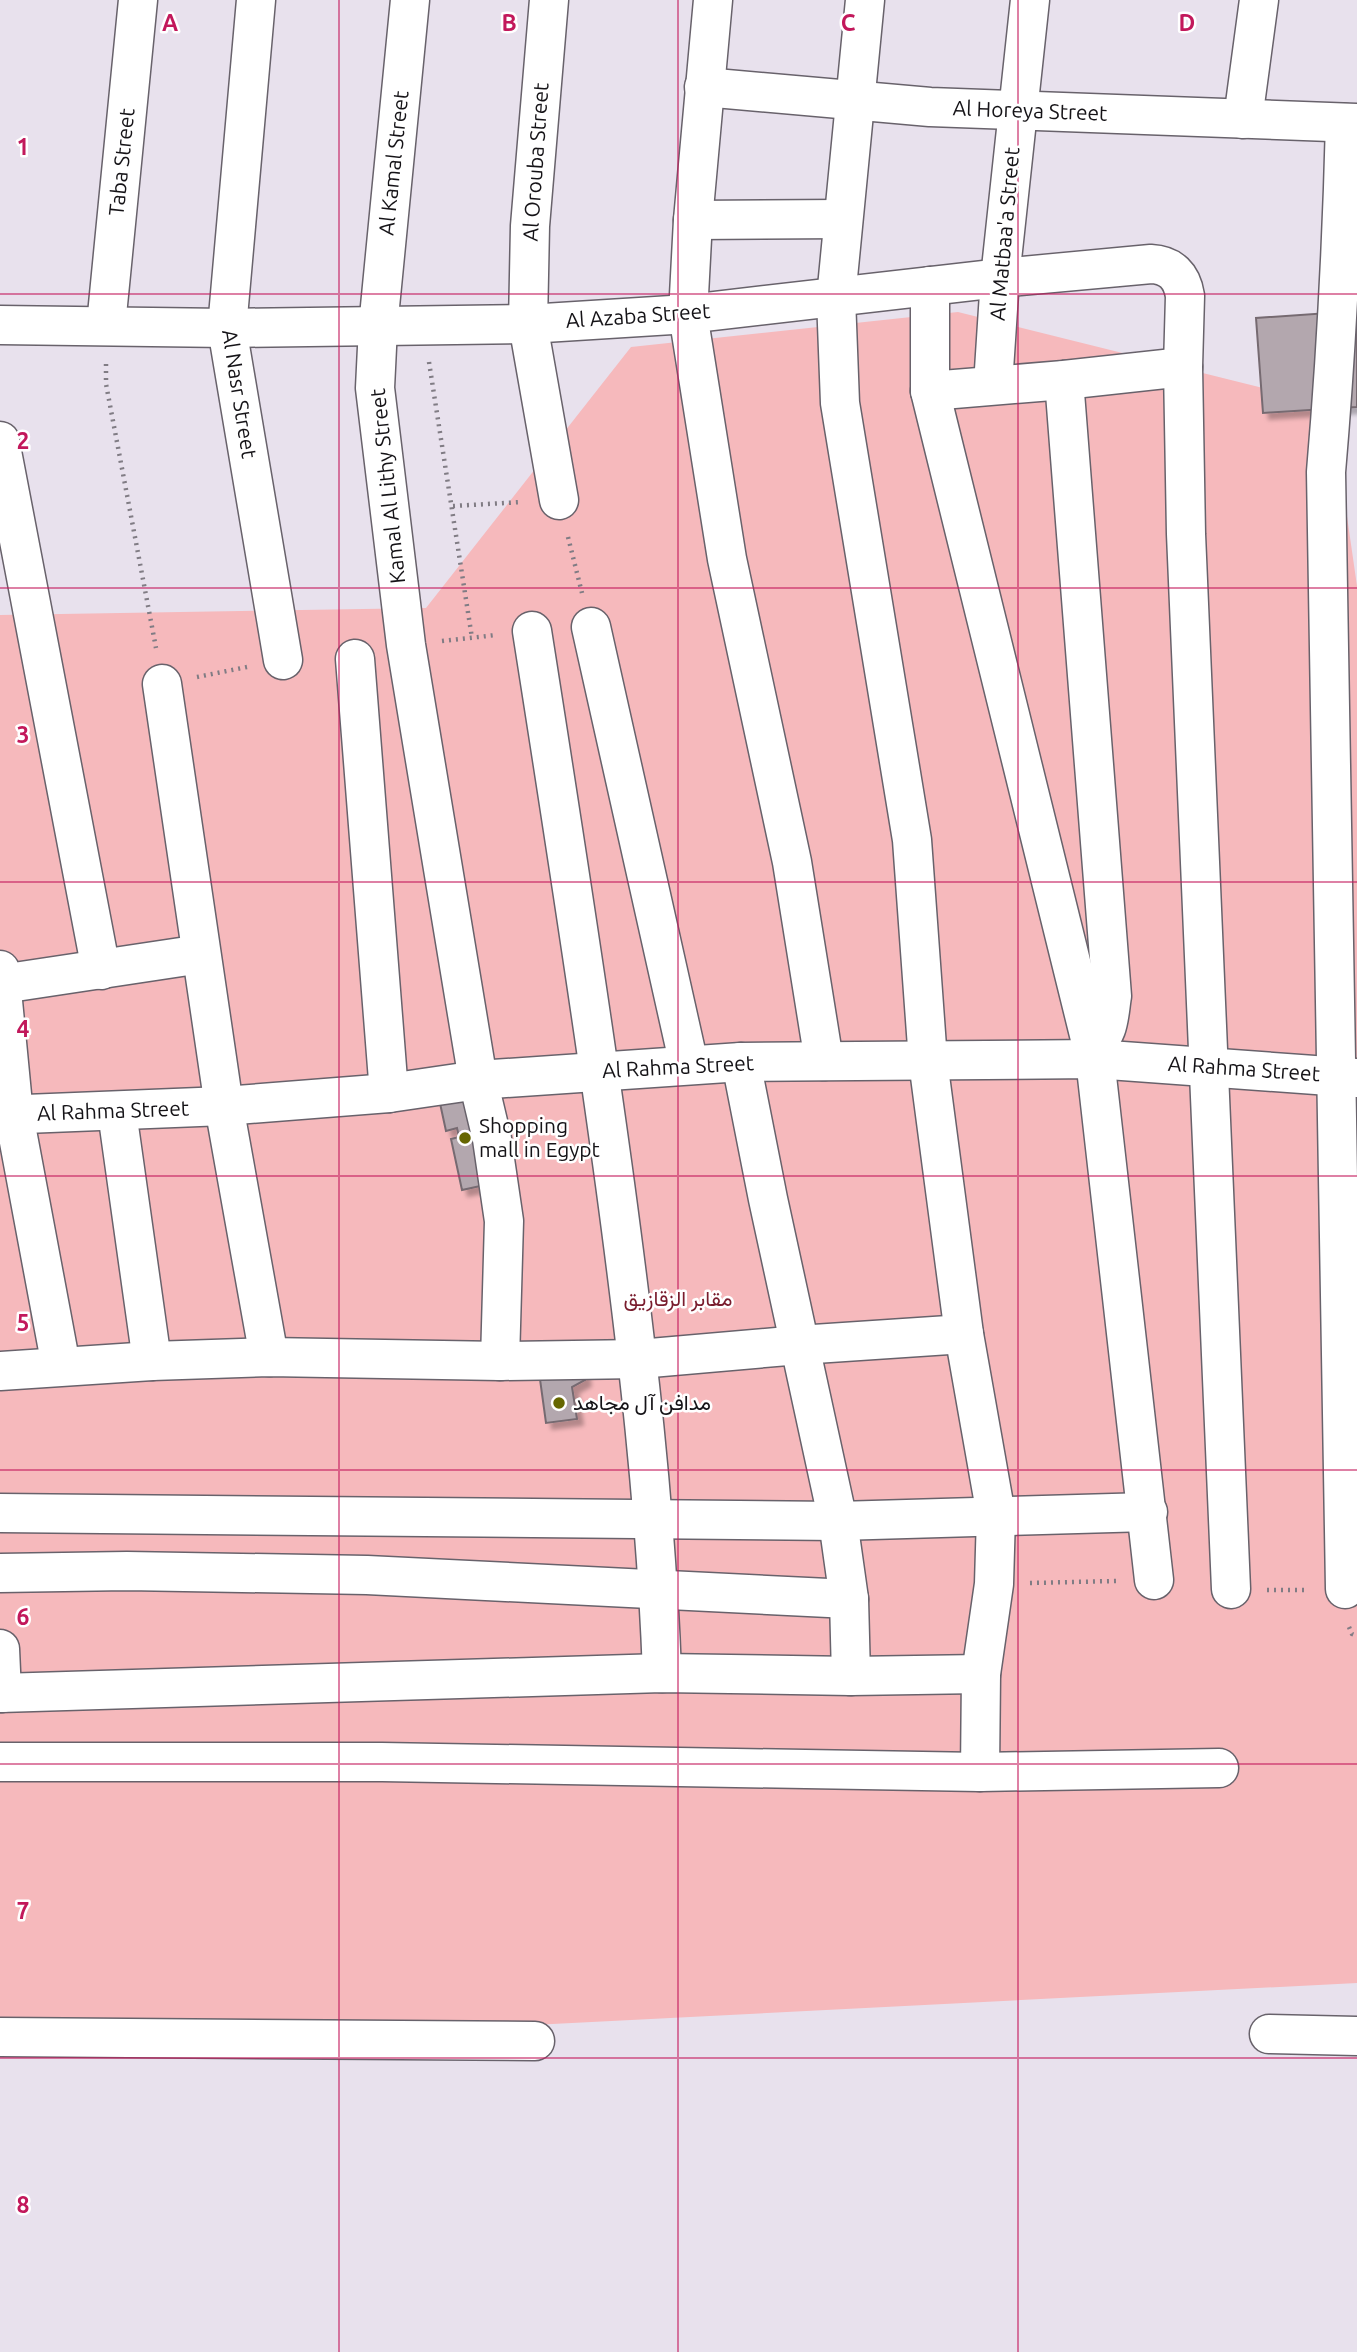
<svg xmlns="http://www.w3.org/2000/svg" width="1357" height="2352" viewBox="0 0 1357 2352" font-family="Ubuntu,Vazirmatn,sans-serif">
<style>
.green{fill:#f6b9bc}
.building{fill:#b3a7ae;stroke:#766a71;stroke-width:2;filter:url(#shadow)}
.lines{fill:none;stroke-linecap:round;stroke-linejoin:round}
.minor-casing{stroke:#68626b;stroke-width:41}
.path{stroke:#807c84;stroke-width:4.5;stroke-dasharray:2 5;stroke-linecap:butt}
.minor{stroke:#fff;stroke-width:38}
.grid{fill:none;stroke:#c2185b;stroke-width:2;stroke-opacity:0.55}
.poi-dot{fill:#660;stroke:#fff;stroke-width:2.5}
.labels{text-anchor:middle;stroke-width:5;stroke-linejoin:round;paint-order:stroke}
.street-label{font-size:21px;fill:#151317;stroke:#fff}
.poi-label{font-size:21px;fill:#151317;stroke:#fff;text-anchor:start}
.park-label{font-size:21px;fill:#791c2d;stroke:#fff}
.grid-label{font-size:23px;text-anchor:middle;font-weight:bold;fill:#c2185b;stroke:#fff;stroke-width:5;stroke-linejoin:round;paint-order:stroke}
</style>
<defs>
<filter id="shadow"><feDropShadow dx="6" dy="6" stdDeviation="2" flood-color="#0004"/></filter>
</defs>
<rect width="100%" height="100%" fill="#e8e1ed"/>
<!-- green -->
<polygon class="green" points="958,312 1331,405 1357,586 1357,1983 0,2052 0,615 426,608 631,347"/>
<!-- building -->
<g class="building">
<polygon points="1357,311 1357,407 1263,413 1256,318"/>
<polygon points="472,1087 494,1183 462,1190 451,1139 459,1137 457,1128 446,1131 438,1094"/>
<polygon points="582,1366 585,1380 572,1387 577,1419 546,1423 539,1372"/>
</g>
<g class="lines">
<defs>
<g id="minor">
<polyline points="256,0 227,328 283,660"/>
<polyline points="410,0 378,327 375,388 406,645 478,1080 492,1139 504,1221 500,1361"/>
<polyline points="549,0 530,226 528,324 559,500"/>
<polyline points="713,0 693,220 688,314 727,559 792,862 824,1061"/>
<polyline points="865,0 836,298 840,403 912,840 928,1061 964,1334 996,1515 994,1584 981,1674 980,1772"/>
<polyline points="704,87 930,107 1357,123"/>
<polyline points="1243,119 1259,0"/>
<polyline points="693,220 843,219"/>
<polyline points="930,286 930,391 1095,1059 1154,1580"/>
<path d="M0 325 227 328 528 324 688 314 1000 278 1151 264C1171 265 1182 276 1185 296L1183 367 1186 534 1231 1589"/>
<polyline points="106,325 138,0"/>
<path d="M1064 380 1112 996C1109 1013 1110 1037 1092 1044"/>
<polyline points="993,385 1000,278 1030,0"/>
<polyline points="930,391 1064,380 1183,367"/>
<polyline points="0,441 101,970"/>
<polyline points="591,627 689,1065"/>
<path d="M532 631C561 815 590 1000 615 1184 637 1347 656 1509 662 1673"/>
<polyline points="355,659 389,1093"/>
<polyline points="162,684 224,1106 269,1357"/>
<polyline points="0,970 14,1115 61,1366"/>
<polyline points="2,984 201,954"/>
<polyline points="741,1062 768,1199 838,1521 849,1599 851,1676"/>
<polyline points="117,1112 152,1361"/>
<polyline points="0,1115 224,1106 389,1093 478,1080 741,1062 1095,1059 1357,1078"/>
<polyline points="0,1371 152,1361 269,1357 500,1361 639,1359 799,1345 964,1334"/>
<polyline points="0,1513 838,1521 1148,1512"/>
<polyline points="0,1573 127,1571 367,1575 849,1599"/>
<path d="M1345 1589 1326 472C1336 356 1342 240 1345 123"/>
<polyline points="0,1649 2,1693"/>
<polyline points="0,1693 662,1673 851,1676 981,1674"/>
<polyline points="0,1762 382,1762 980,1772 1219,1768"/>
<polyline points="1269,2034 1357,2036"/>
<polyline points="0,2037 535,2041"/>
</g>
</defs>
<!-- minor casing -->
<use href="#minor" class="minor-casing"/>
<!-- path -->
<g class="path">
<polyline points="429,362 472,638"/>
<polyline points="106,364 106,384 156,648"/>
<polyline points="453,506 522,502"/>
<polyline points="568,537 582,593"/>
<polyline points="442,641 496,635"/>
<polyline points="197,677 247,667"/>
<polyline points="1030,1583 1116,1581"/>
<polyline points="1267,1590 1308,1590"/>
<polyline points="1349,1627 1352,1634 1357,1636"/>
</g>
<!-- minor -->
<use href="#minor" class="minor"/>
</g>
<!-- grid -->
<path class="grid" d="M339 0V2352M678 0V2352M1018 0V2352M0 294H1357M0 588H1357M0 882H1357M0 1176H1357M0 1470H1357M0 1764H1357M0 2058H1357"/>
<!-- markers -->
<g class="poi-dot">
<circle cx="465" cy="1138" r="7"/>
<circle cx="559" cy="1403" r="7"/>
</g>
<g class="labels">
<!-- street labels -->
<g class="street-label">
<text transform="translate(1030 111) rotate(2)" y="7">Al Horeya Street</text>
<text transform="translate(122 162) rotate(-84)" y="7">Taba Street</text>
<text transform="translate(536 162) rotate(-86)" y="7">Al Orouba Street</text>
<text transform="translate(394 163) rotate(-84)" y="7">Al Kamal Street</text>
<text transform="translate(1005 234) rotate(-85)" y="7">Al Matbaa'a Street</text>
<text transform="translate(638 316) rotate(-4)" y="7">Al Azaba Street</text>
<text transform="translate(239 394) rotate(81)" y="7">Al Nasr Street</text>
<text transform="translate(388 486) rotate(-96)" y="7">Kamal Al Lithy Street</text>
<text transform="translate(678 1067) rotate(-3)" y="7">Al Rahma Street</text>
<text transform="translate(1244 1069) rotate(4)" y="7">Al Rahma Street</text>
<text transform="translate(113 1111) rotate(-2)" y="7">Al Rahma Street</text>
</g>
<!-- poi labels -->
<g class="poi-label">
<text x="479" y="1133">Shopping<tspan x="479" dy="24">mall in Egypt</tspan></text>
<text x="573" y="1410">مدافن آل مجاهد</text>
</g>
<!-- park labels -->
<g class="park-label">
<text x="678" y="1306">مقابر الزقازيق</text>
</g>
</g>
<g class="grid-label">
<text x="170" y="31">A</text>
<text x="509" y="31">B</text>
<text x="848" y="31">C</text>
<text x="1187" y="31">D</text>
<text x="23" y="155">1</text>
<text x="23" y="449">2</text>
<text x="23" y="743">3</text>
<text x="23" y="1037">4</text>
<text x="23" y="1331">5</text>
<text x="23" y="1625">6</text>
<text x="23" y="1919">7</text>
<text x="23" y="2213">8</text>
</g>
</svg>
